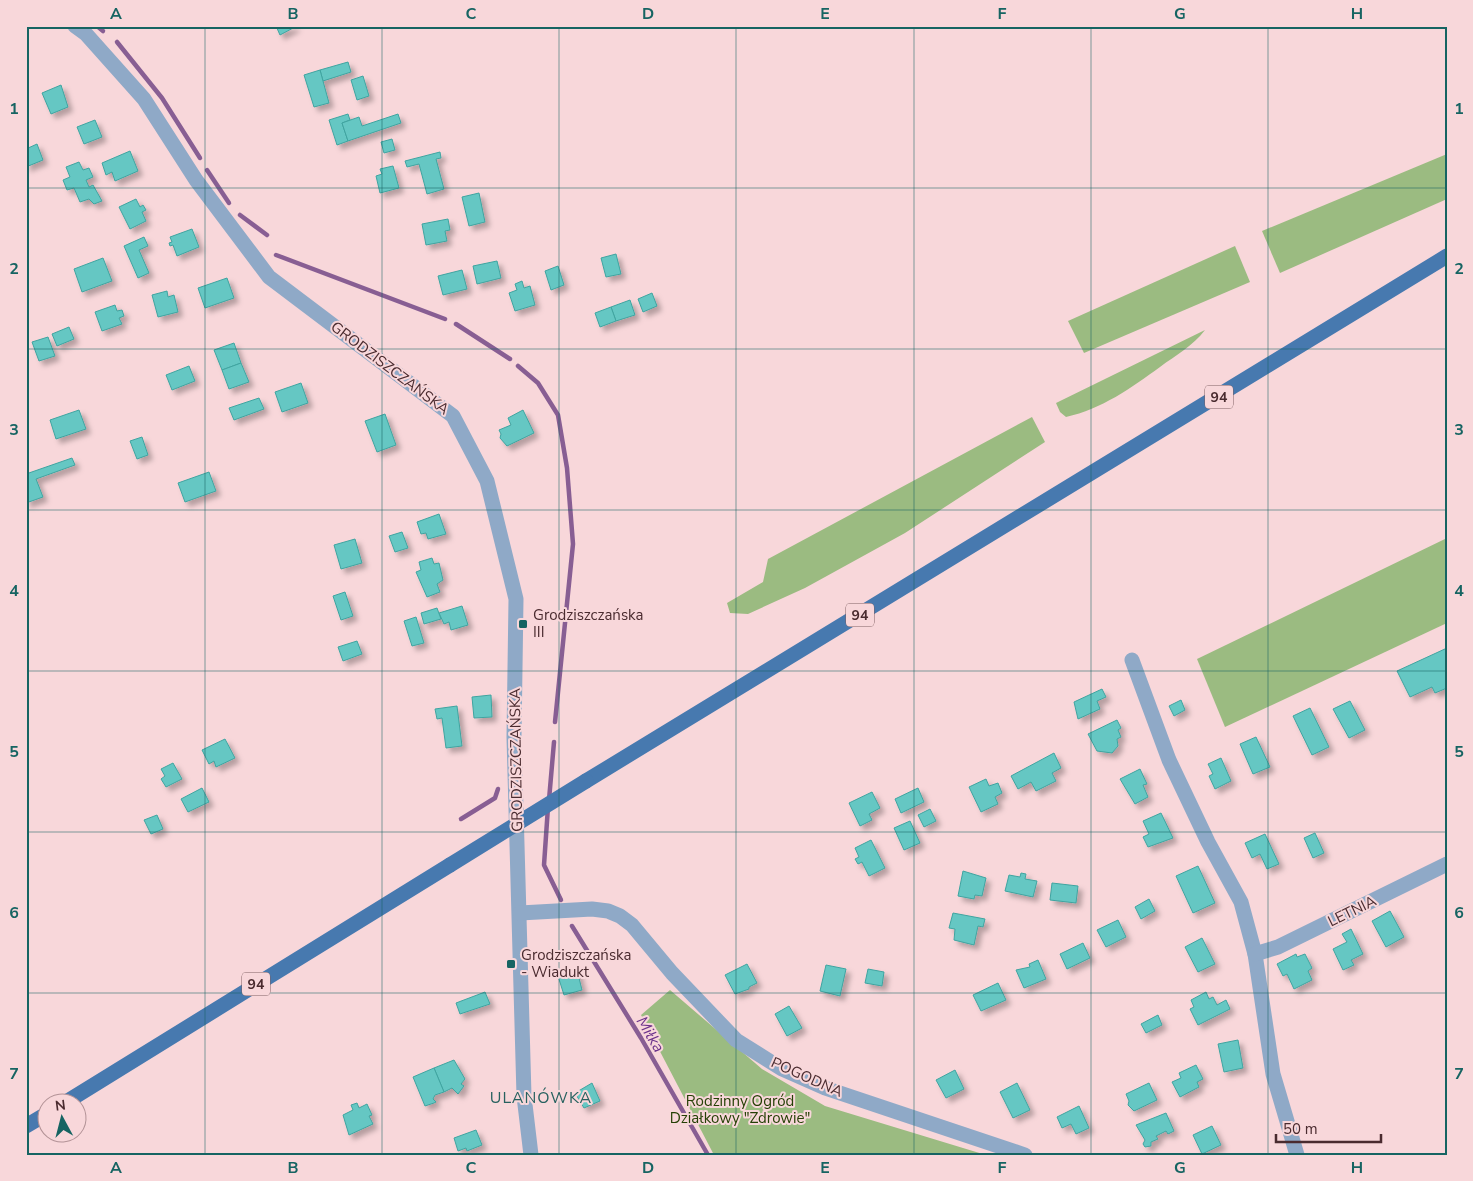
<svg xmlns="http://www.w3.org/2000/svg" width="1473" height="1181" viewBox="0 0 1473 1181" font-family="'Nunito Sans',sans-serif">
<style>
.green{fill:#9bbb81}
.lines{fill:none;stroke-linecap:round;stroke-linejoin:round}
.stream{stroke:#885e93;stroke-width:4.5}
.building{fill:#65c7c3;stroke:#3fa4a0;filter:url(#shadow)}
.minor{stroke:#8fa9c7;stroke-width:15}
.major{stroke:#4779af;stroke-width:15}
.major-bridge{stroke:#4779af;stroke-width:15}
.grid{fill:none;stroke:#166462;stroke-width:1;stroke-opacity:0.55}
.poi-dot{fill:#166462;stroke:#f8d7da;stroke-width:2}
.labels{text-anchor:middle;stroke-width:4;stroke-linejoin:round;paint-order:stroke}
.shield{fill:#f8d7da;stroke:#7e5f62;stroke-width:1}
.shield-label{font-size:14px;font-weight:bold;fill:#4a2b2f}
.street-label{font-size:15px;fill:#4a2b2f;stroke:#f8d7da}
.poi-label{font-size:15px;fill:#4a2b2f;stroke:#f8d7da;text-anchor:start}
.park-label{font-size:15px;fill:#254005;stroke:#f8d7da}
.water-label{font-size:16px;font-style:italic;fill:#6c328b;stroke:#f8d7da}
.neighbourhood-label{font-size:16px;letter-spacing:1px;fill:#27615f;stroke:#f8d7da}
.neatline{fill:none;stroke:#166462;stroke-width:2}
.grid-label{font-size:16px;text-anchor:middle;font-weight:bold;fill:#166462}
</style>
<defs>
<filter id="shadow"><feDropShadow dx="4.5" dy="4.5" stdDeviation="2.5" flood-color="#0004"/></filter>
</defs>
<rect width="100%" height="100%" fill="#f8d7da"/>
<!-- green -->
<g class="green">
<polygon points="1447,154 1447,199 1280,273 1262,231"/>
<polygon points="1235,246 1250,282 1084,353 1068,321"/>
<path d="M1205 330C1193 346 1176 355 1160 367 1131 388 1102 409 1066 417L1060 412 1056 403Z"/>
<polygon points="1032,417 1045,442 905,533 805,588 748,614 730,613 727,603 763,582 768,559"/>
<polygon points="1447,538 1447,623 1225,727 1197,659"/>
<polygon points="670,990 762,1069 825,1106 986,1155 714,1155 641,1015"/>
</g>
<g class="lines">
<!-- stream -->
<g class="stream">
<polyline points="97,26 103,31"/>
<polyline points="117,42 162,98 200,158"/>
<polyline points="207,170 229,203"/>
<polyline points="240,215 267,235"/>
<polyline points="276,255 445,319"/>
<polyline points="456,324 510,359"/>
<polyline points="518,366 538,383 558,415 567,468 573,544 555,722"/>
<polyline points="549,800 554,742"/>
<polyline points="548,807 544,865 561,900"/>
<polyline points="461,819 495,798 498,789"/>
<polyline points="572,926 641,1038 708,1155"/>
</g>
</g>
<!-- building -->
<g class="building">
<polygon points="276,26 295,26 295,27 280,35"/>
<polygon points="348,62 351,72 323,81 320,70"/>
<polygon points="320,70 329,103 314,107 304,75"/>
<polygon points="363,76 369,96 357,100 351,80"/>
<polygon points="61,85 68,107 51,114 42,93"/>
<polygon points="348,114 350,120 342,123 348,141 337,145 329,120"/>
<polygon points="398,114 401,123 348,141 342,123 359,117 362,126"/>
<polygon points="95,120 102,137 84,144 77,127"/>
<polygon points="392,139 395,150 384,153 381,142"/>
<polygon points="37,144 43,160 26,167 26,149"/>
<polygon points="130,151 138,171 115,181 112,172 106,175 102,163"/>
<polygon points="440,152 441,158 436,159 444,189 427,194 419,164 407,167 405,161"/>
<polygon points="79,162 83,170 89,168 93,177 86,180 89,187 93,185 102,201 94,204 89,199 80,202 74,188 67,190 63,180 70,177 66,167"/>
<polygon points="393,166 399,188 380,193 376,176 382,174 380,169"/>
<polygon points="479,193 485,222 469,226 462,197"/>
<polygon points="136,199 140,207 143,205 146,210 142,212 146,221 130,229 119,207"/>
<polygon points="448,219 450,230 445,231 447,241 426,245 422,224"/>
<polygon points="192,229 199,247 177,256 173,245 170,246 169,243 172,242 170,237"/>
<polygon points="144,237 148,246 139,250 149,273 138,278 124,246"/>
<polygon points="616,254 621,274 606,277 601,258"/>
<polygon points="103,258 112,281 82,292 74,269"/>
<polygon points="497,261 501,278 477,284 473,266"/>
<polygon points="558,266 564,285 551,290 545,271"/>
<polygon points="462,270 467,289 443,295 438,276"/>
<polygon points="227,278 234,298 205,308 198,288"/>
<polygon points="522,281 524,288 530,286 535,305 515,311 509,293 517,290 515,284"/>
<polygon points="167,291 168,297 174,295 178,312 158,317 152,295"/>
<polygon points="652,293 657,306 643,312 638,299"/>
<polygon points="630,300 635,315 616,321 611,307"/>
<polygon points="115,305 117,311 122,310 124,316 119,318 122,324 102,331 95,312"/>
<polygon points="611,307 616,321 600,327 595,313"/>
<polygon points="69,327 74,339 57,346 52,334"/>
<polygon points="48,337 55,356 39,361 32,342"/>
<polygon points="234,343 241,363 222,370 214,350"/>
<polygon points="241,363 249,382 229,389 222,370"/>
<polygon points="189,366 195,381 172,390 166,375"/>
<polygon points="301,383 308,403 282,412 275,392"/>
<polygon points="259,398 264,409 234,420 229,408"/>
<polygon points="79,410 86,429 56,439 50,420"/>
<polygon points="523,410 534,433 507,446 500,438 501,434 499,430 511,425 508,418"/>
<polygon points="385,414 396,445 377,452 365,421"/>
<polygon points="142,437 148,455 137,459 130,441"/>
<polygon points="72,458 75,465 36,479 43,497 26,503 26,474"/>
<polygon points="209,472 216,491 185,502 178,483"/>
<polygon points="439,514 446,534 428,539 426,533 421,534 417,522"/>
<polygon points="402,532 408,548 395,552 389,536"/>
<polygon points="355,539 362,563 341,569 334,545"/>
<polygon points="432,558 434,564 439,563 443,580 437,584 440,592 427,597 416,572 421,570 419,562"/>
<polygon points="345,592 353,616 341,620 333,596"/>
<polygon points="462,606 468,625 451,630 449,622 444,624 439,613"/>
<polygon points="437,608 441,619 424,624 421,613"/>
<polygon points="416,617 424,643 412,646 404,621"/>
<polygon points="357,641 362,654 343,661 338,647"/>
<polygon points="1447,648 1447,688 1435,693 1432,687 1410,697 1397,671"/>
<polygon points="1102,689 1106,697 1097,701 1100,709 1078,719 1074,702"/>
<polygon points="491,695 492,717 474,718 472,697"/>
<polygon points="1181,700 1185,710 1174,716 1169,706"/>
<polygon points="1350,701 1365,730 1349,738 1333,709"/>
<polygon points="457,706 462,746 446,748 442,718 437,719 435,709"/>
<polygon points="1310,708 1329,747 1312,755 1293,716"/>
<polygon points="1117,720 1121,728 1118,730 1121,737 1117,739 1118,746 1112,753 1097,751 1088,734"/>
<polygon points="1256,737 1270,767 1253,774 1240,744"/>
<polygon points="225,739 235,758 216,767 214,761 209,764 202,750"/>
<polygon points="1054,753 1061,768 1052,773 1056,781 1036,791 1031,782 1018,789 1011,776"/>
<polygon points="1221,758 1231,781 1215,789 1209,776 1213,774 1208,764"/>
<polygon points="173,763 182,779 166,787 161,779 165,776 161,769"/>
<polygon points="1140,769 1147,784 1143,785 1148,797 1135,804 1120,779"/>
<polygon points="986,779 989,786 998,783 1002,793 995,797 998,804 981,812 969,787"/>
<polygon points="202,788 209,802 188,812 181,799"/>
<polygon points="918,788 924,802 901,813 895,799"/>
<polygon points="872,792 880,808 869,814 872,820 860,826 849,803"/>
<polygon points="930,809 936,821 924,827 918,815"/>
<polygon points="1161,813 1173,838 1148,847 1143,837 1149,834 1143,821"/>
<polygon points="157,815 163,829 151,834 144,820"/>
<polygon points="910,821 920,843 904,850 894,828"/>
<polygon points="1315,833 1324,853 1313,858 1304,838"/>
<polygon points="1265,834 1279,864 1267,869 1260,854 1252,858 1245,843"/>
<polygon points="871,840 885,868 869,876 862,862 858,864 855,859 859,857 855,848"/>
<polygon points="1198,866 1215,903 1193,913 1176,876"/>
<polygon points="963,871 986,878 982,896 975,895 974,899 958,896"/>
<polygon points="1021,873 1026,874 1025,879 1037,881 1033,897 1005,891 1009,875 1020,877"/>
<polygon points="1052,883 1078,886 1076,903 1050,900"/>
<polygon points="1149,899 1155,911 1141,919 1135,907"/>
<polygon points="1390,911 1404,937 1386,947 1372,921"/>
<polygon points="953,913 985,919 983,927 978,926 974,945 954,940 955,929 949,928"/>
<polygon points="1118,920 1126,937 1106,947 1097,930"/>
<polygon points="1351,929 1363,954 1351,960 1354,965 1343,970 1333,949 1347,942 1342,934"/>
<polygon points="1202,938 1215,964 1198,972 1185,947"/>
<polygon points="1083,943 1090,958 1067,969 1060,954"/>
<polygon points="1296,954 1297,957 1305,954 1312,968 1308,971 1312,980 1294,989 1287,974 1283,976 1277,964"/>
<polygon points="1038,960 1046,979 1024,988 1016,970 1030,967 1029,964"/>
<polygon points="747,964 757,983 749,987 749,989 735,994 725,975"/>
<polygon points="826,965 846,969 840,996 820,991"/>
<polygon points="868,969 884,972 882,986 865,983"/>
<polygon points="577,970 582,990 564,995 558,976"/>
<polygon points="998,983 1006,1000 981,1011 973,995"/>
<polygon points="485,992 490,1004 460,1014 456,1003"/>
<polygon points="1206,992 1209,999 1213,997 1217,1005 1226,1000 1230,1009 1198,1025 1190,1009 1194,1007 1191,1000"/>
<polygon points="789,1006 802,1028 787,1036 775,1014"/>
<polygon points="1158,1015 1162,1025 1146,1033 1141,1024"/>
<polygon points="1238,1040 1243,1068 1224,1072 1218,1044"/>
<polygon points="454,1060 465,1079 461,1084 464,1086 458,1094 452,1088 444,1092 434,1068"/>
<polygon points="1196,1065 1203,1079 1197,1082 1199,1087 1180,1097 1172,1082 1181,1078 1179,1073"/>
<polygon points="434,1068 444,1092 435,1095 433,1099 436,1102 434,1103 425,1106 413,1077"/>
<polygon points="955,1070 964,1089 946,1098 936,1080"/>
<polygon points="592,1083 600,1101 584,1108 575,1093"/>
<polygon points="1017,1083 1030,1110 1013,1118 1000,1092"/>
<polygon points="1149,1083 1157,1100 1134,1111 1128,1105 1129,1101 1126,1094"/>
<polygon points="357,1103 359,1108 367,1104 372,1115 369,1116 373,1124 349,1135 343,1115 353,1110 351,1105"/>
<polygon points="1079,1106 1089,1128 1076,1134 1071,1124 1062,1128 1057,1117"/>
<polygon points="1166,1113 1174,1131 1168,1134 1166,1131 1156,1136 1158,1139 1151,1142 1151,1146 1145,1147 1143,1144 1145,1140 1136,1125"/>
<polygon points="1212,1126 1221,1145 1202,1154 1193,1135"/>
<polygon points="476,1130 482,1145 467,1151 466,1148 458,1151 454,1138"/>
</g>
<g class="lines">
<!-- minor -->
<g class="minor">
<polyline points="75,26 86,34 144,99 196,180 269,277 453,416 487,481 516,599 514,737 524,1096 531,1155"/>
<polyline points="1132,660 1169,760 1208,842 1241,902 1255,954 1273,1074 1297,1155"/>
<polyline points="520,913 592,909 608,911 620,916 632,925 672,973 736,1040 782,1069 825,1088 1025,1155"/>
<polyline points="1255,954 1278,947 1447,864"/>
</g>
<!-- major -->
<g class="major">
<polyline points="586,781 1447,256"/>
<polyline points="63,1104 450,865"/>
<polyline points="26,1126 48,1113"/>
</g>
<!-- major-bridge -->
<polyline class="major-bridge" points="450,865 586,781"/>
</g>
<!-- grid -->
<path class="grid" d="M205 26V1155M382 26V1155M559 26V1155M736 26V1155M914 26V1155M1091 26V1155M1268 26V1155M26 188H1447M26 349H1447M26 510H1447M26 671H1447M26 832H1447M26 993H1447"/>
<!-- markers -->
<g class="poi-dot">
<rect x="518" y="619" width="10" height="10" rx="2.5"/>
<rect x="506" y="959" width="10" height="10" rx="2.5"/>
</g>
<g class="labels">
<!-- shield labels -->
<g class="shield">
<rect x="1205" y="385.5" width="28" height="23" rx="4"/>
<rect x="846" y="603.5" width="28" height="23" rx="4"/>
<rect x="242" y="972.5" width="28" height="23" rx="4"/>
</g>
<g class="shield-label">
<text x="1219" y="402">94</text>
<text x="860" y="620">94</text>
<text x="256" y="989">94</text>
</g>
<!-- street labels -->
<g class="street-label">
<text transform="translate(390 368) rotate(37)" y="5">GRODZISZCZAŃSKA</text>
<text transform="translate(516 760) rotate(-91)" y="5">GRODZISZCZAŃSKA</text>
<text transform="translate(1352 911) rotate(-26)" y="5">LETNIA</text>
<text transform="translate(807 1077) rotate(24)" y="5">POGODNA</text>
</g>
<!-- poi labels -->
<g class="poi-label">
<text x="533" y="620">Grodziszczańska<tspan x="533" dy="17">III</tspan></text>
<text x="521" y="960">Grodziszczańska<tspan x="521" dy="17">- Wiadukt</tspan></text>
</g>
<!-- park labels -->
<g class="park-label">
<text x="740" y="1106">Rodzinny Ogród<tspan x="740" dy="17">Działkowy "Zdrowie"</tspan></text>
</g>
<!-- water labels -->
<g class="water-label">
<text transform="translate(651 1034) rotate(59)" y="6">Miłka</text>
</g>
<!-- neighbourhood labels -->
<g class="neighbourhood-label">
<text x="541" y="1103">ULANÓWKA</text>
</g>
</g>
<!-- border -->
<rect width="1473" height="1181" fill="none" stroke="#f8d7da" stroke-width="55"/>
<!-- north arrow -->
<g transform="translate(62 1118) rotate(353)"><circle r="24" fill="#f8d7da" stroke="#b29296"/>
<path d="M0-4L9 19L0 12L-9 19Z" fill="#166462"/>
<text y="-8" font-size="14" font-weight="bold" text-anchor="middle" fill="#4a2b2f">N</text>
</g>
<!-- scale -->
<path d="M1276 1134v8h105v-8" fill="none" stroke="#4a2b2f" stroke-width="2.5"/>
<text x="1283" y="1134" font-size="15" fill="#4a2b2f" stroke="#f8d7da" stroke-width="4" paint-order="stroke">50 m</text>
<rect x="28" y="28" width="1418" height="1126" class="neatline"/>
<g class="grid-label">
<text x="116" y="19">A</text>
<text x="293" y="19">B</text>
<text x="471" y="19">C</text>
<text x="648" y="19">D</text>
<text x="825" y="19">E</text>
<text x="1002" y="19">F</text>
<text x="1180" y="19">G</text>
<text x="1357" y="19">H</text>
<text x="14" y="114">1</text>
<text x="1459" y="114">1</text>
<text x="14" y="274">2</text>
<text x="1459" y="274">2</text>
<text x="14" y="435">3</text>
<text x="1459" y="435">3</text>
<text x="14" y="596">4</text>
<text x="1459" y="596">4</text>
<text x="14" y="757">5</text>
<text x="1459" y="757">5</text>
<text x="14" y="918">6</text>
<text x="1459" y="918">6</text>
<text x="14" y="1079">7</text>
<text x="1459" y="1079">7</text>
<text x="116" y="1173">A</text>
<text x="293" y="1173">B</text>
<text x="471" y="1173">C</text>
<text x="648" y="1173">D</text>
<text x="825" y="1173">E</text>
<text x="1002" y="1173">F</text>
<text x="1180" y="1173">G</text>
<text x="1357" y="1173">H</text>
</g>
</svg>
